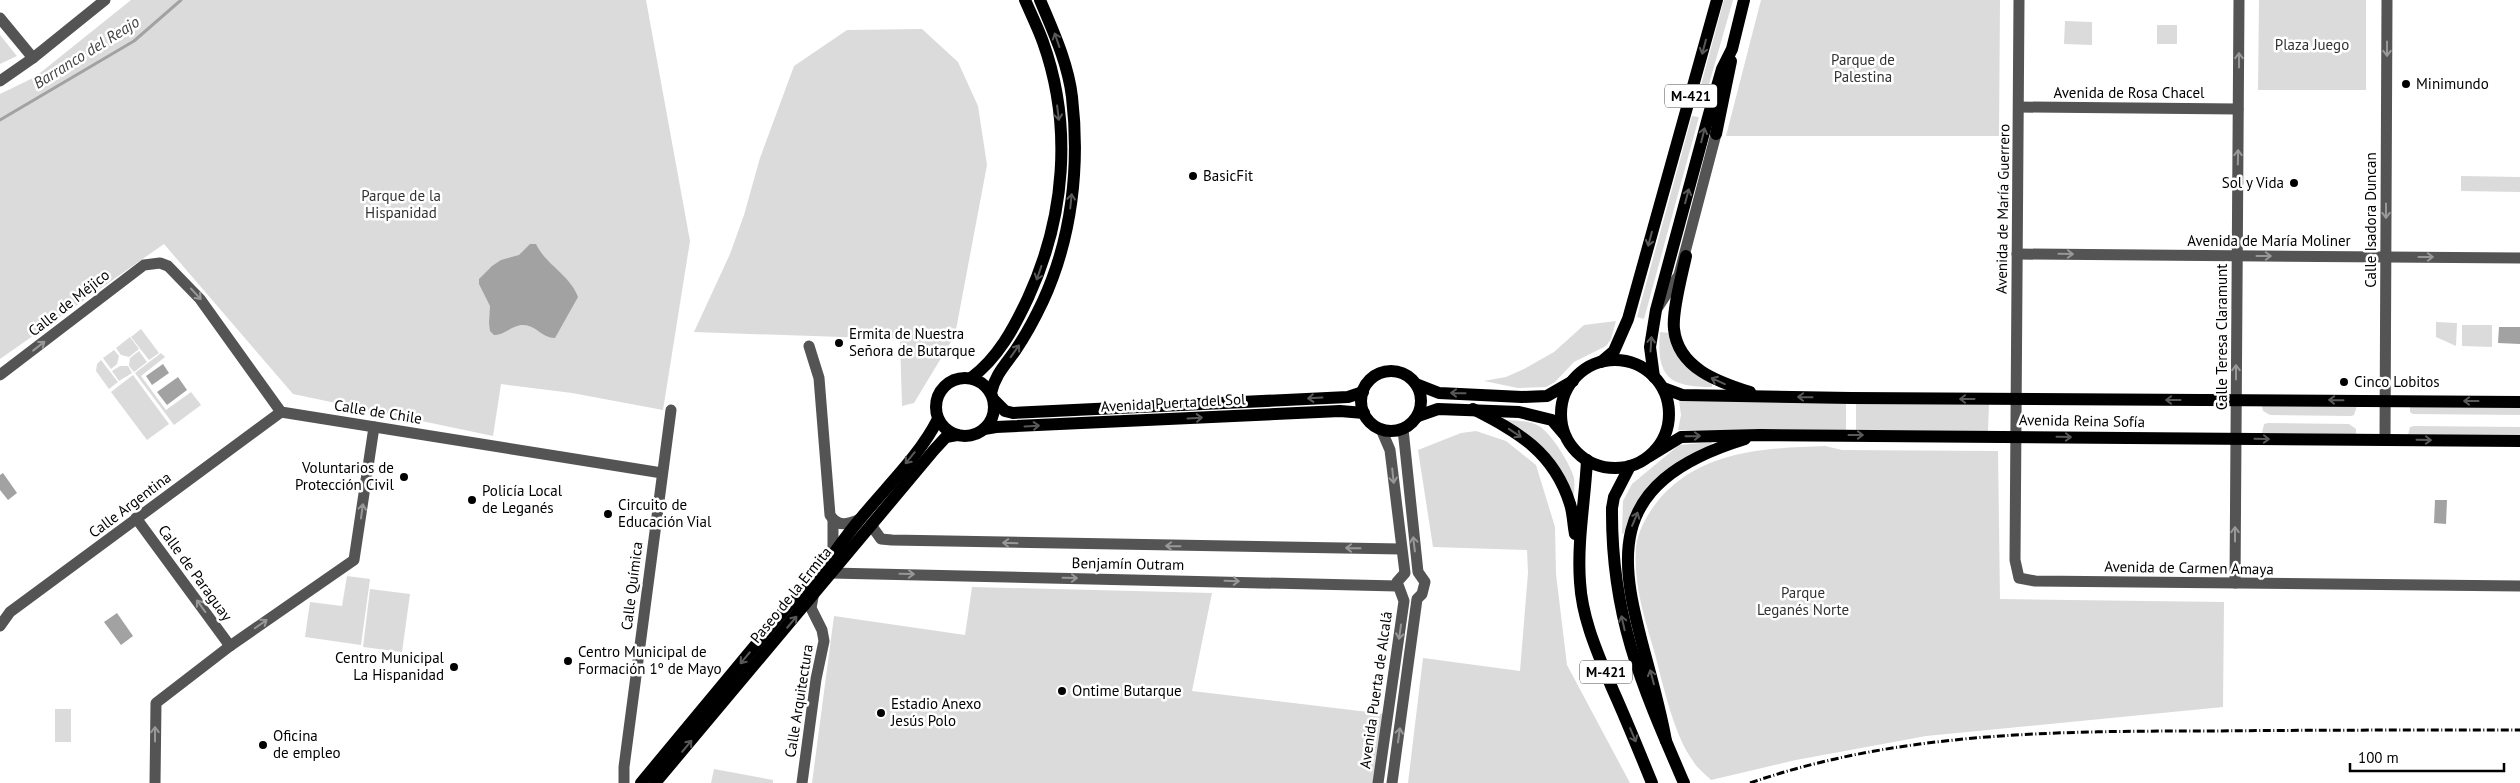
<svg xmlns="http://www.w3.org/2000/svg" width="2520" height="783" viewBox="0 0 2520 783" font-family="'PT Sans',sans-serif">
<style>
.green{fill:#dbdbdb}
.water{fill:#a2a2a2}
.lines{fill:none;stroke-linecap:round;stroke-linejoin:round}
.stream{stroke:#a2a2a2;stroke-width:3}
.minor{stroke:#545454;stroke-width:11}
.major{stroke:#000;stroke-width:12}
.rail{stroke:#000;stroke-width:3;stroke-dasharray:8 2.5 1 2.5;stroke-linecap:butt}
.oneway{stroke:#595959}
.oneway2{stroke:#989898}
.poi-dot{fill:#000;stroke:#fff;stroke-width:2}
.labels{text-anchor:middle;stroke-width:5;stroke-linejoin:round;paint-order:stroke}
.shield{fill:#fff;stroke:#4c4c4c;stroke-width:1}
.shield-label{font-size:14px;font-weight:bold;fill:#000}
.park-label{font-size:15px;fill:#323232;stroke:#fff}
.poi-label{font-size:15px;fill:#000;stroke:#fff;text-anchor:start}
.street-label{font-size:15px;fill:#000;stroke:#fff}
.water-label{font-size:16px;font-style:italic;fill:#434343;stroke:#fff}
</style>
<rect width="100%" height="100%" fill="#fff"/>
<!-- green -->
<g class="green">
<polygon points="131,0 646,0 690,241 663,410 572,393 501,384 493,436 293,394 164,244 0,359 0,94 35,77"/>
<polygon points="1724,0 1733,0 1705,98 1698,96"/>
<polygon points="1761,0 2000,0 1999,136 1726,136"/>
<polygon points="2259,0 2366,0 2366,90 2258,90"/>
<polygon points="2065,21 2092,22 2092,45 2064,44"/>
<rect x="2157" y="25" width="20" height="19"/>
<polygon points="922,29 958,62 978,106 987,165 955,335 914,403 902,406 900,339 694,332 730,254 744,215 760,158 794,66 847,30"/>
<polygon points="0,35 17,56 0,64"/>
<polygon points="1692,116 1699,117 1644,319 1637,317"/>
<polygon points="2461,176 2520,177 2520,192 2461,191"/>
<polygon points="1616,321 1611,339 1606,346 1574,362 1555,382 1546,387 1518,388 1484,381 1506,377 1524,369 1554,352 1584,325"/>
<polygon points="2436,322 2457,323 2456,346 2436,337"/>
<polygon points="2462,325 2492,325 2492,347 2462,346"/>
<polygon points="141,329 159,353 149,360 131,337"/>
<path d="M1660 332 1670 333 1712 384V387C1669 387 1656 377 1660 332Z"/>
<polygon points="130,337 139,349 129,357 121,355 116,348"/>
<polygon points="114,350 119,356 117,364 111,369 103,358"/>
<polygon points="139,351 147,362 134,372 129,366 130,358"/>
<polygon points="161,353 165,357 141,376 166,410 191,392 201,405 174,425 135,373"/>
<polygon points="101,360 118,382 109,389 96,371 97,364"/>
<polygon points="120,366 128,366 132,373 119,381 112,371"/>
<polygon points="133,375 169,424 147,440 111,392"/>
<polygon points="1679,400 1846,402 1846,430 1678,430 1681,415"/>
<polygon points="1856,402 1989,403 1988,431 1856,430"/>
<polygon points="2262,406 2357,406 2354,415 2351,416 2270,415 2263,411"/>
<polygon points="2410,406 2520,407 2520,415 2413,414 2410,412"/>
<path d="M1504 420C1516 421 1529 420 1539 426 1551 433 1571 465 1574 478 1575 485 1574 492 1573 498 1552 461 1543 440 1504 420Z"/>
<polygon points="2268,423 2349,424 2356,429 2356,434 2262,433 2264,424"/>
<polygon points="2414,426 2520,427 2520,436 2408,435 2410,427"/>
<polygon points="1476,431 1506,441 1536,465 1555,527 1556,574 1567,665 1630,783 1408,783 1423,658 1520,671 1528,573 1527,550 1433,547 1418,450 1461,433"/>
<path d="M1712 442 1711 446C1671 461 1635 490 1624 533L1622 534 1623 501 1632 484 1679 445Z"/>
<path d="M1825 446 1842 450 1998 451 2000 599 2224 602 2223 707 1926 736 1796 760 1711 780C1705 774 1697 768 1693 761 1674 735 1663 685 1655 654 1645 620 1633 584 1636 547 1638 529 1650 510 1661 497 1704 450 1766 448 1825 446Z"/>
<polygon points="347,576 370,579 361,645 305,637 310,602 342,606"/>
<polygon points="972,587 1212,593 1192,691 1385,714 1374,783 812,783 834,616 965,635"/>
<polygon points="370,589 410,594 402,652 363,647"/>
<rect x="55" y="709" width="16" height="33"/>
<polygon points="714,769 773,780 773,783 711,783"/>
</g>
<!-- water -->
<g class="water">
<path d="M530 244H536C546 265 570 275 578 297L555 338C542 338 536 325 523 325 512 325 505 335 494 335L490 331 489 323 490 306 479 284V279L492 266 501 260 519 255Z"/>
<polygon points="2499,327 2520,327 2520,344 2498,343"/>
<polygon points="163,364 169,373 152,385 146,376"/>
<polygon points="178,377 187,390 167,405 157,392"/>
<polygon points="3,473 17,493 8,500 0,490 0,475"/>
<polygon points="2435,500 2447,500 2446,524 2434,523"/>
<polygon points="117,613 133,636 121,645 104,622"/>
</g>
<g class="lines">
<!-- stream -->
<polyline class="stream" points="0,120 134,41 181,0"/>
<!-- minor -->
<g class="minor">
<polyline points="2019,0 2015,560 2019,578 2035,581 2520,586"/>
<polyline points="0,18 33,58"/>
<polyline points="0,81 33,58 105,0"/>
<polyline points="2019,107 2238,109"/>
<polyline points="2017,254 2520,258"/>
<polyline points="1658,307 1679,275 1716,134"/>
<path d="M809 346 819 378 830 515C838 528 848 524 860 519"/>
<polyline points="0,375 144,265 160,263 168,266 200,299 281,412 662,473"/>
<polyline points="2385,440 2387,0"/>
<polyline points="136,518 230,646"/>
<polyline points="871,525 881,539 892,540 1401,549"/>
<polyline points="833,555 833,520"/>
<polyline points="831,573 1397,586"/>
<polyline points="2235,583 2239,0"/>
<polyline points="0,626 10,612 281,412"/>
<polyline points="155,783 156,703 230,646 354,560 374,427"/>
<polyline points="624,783 624,767 671,410"/>
<polyline points="802,783 816,679 824,641 822,630 811,608 813,597"/>
<polyline points="1378,783 1404,601 1397,582 1405,573 1390,450 1381,429"/>
<polyline points="1392,783 1417,599 1422,594 1425,582 1418,572 1403,429"/>
</g>
<!-- major -->
<g class="major">
<polyline points="1716,134 1731,61"/>
<path d="M1686 256C1682 275 1672 311 1674 329 1678 368 1718 382 1750 392"/>
<circle cx="1615" cy="414" r="54"/>
<polyline points="1601,362 1614,351 1628,319 1717,0"/>
<circle cx="1391" cy="401" r="30"/>
<polyline points="1654,377 1650,347 1656,310 1709,114 1722,69 1732,49 1744,0"/>
<circle cx="965" cy="407" r="29"/>
<path d="M971 378C998 358 1014 328 1028 298 1065 218 1073 126 1043 42 1038 28 1031 14 1025 0"/>
<polyline points="1416,384 1439,393 1522,397 1547,396 1573,381"/>
<polyline points="1663,388 1682,395 1851,398 2520,402"/>
<path d="M991 393C995 375 1005 365 1015 351 1026 335 1035 318 1043 301 1072 238 1080 166 1072 97 1068 63 1053 31 1040 0"/>
<polyline points="994,400 1005,411 1013,413 1348,397 1363,392"/>
<path d="M1473 409C1518 432 1554 452 1570 504 1573 513 1573 524 1575 534"/>
<polyline points="1418,416 1438,409 1519,412 1552,420 1564,434"/>
<polyline points="984,429 996,427 1340,411 1364,413"/>
<polyline points="1650,456 1681,437 1760,435 2520,441"/>
<path d="M1587 460C1585 501 1577 541 1580 582 1582 619 1598 654 1612 688 1626 719 1639 751 1652 783"/>
<path d="M1630 466 1614 497 1612 508C1611 617 1642 686 1684 783"/>
<path d="M1666 741C1642 606 1562 495 1745 439"/>
<path d="M641 783 788 606C818 581 836 547 861 518 887 486 920 455 938 419"/>
<path d="M655 783C748 672 841 561 934 450L946 437 957 435"/>
</g>
<!-- rail -->
<path class="rail" d="M1750 783C1897 732 2054 731 2208 731 2312 730 2416 730 2520 730"/>
</g>
<!-- one-way arrows -->
<defs><path id="oneway-shaft" d="M-6 0H5M1.5-3L5.5 0L1.5 3" fill="none" stroke-width="1.6" stroke-linecap="round" stroke-linejoin="round" transform="scale(1.25)"/></defs>
<g class="oneway">
<use href="#oneway-shaft" transform="translate(1057 40) rotate(-109)"/>
<use href="#oneway-shaft" transform="translate(1704 47) rotate(105)"/>
<use href="#oneway-shaft" transform="translate(1058 113) rotate(83)"/>
<use href="#oneway-shaft" transform="translate(1703 135) rotate(-76)"/>
<use href="#oneway-shaft" transform="translate(1687 196) rotate(-75)"/>
<use href="#oneway-shaft" transform="translate(1071 201) rotate(-84)"/>
<use href="#oneway-shaft" transform="translate(1650 239) rotate(105)"/>
<use href="#oneway-shaft" transform="translate(1039 273) rotate(109)"/>
<use href="#oneway-shaft" transform="translate(1651 344) rotate(-86)"/>
<use href="#oneway-shaft" transform="translate(1015 351) rotate(-55)"/>
<use href="#oneway-shaft" transform="translate(1718 381) rotate(-156)"/>
<use href="#oneway-shaft" transform="translate(1458 393) rotate(-179)"/>
<use href="#oneway-shaft" transform="translate(1805 397) rotate(-179)"/>
<use href="#oneway-shaft" transform="translate(1315 398) rotate(177)"/>
<use href="#oneway-shaft" transform="translate(1967 399) rotate(-180)"/>
<use href="#oneway-shaft" transform="translate(2173 400) rotate(-180)"/>
<use href="#oneway-shaft" transform="translate(2336 400) rotate(-179)"/>
<use href="#oneway-shaft" transform="translate(2471 401) rotate(-180)"/>
<use href="#oneway-shaft" transform="translate(1195 418) rotate(-3)"/>
<use href="#oneway-shaft" transform="translate(1032 426) rotate(-3)"/>
<use href="#oneway-shaft" transform="translate(1515 433) rotate(34)"/>
<use href="#oneway-shaft" transform="translate(1856 435)"/>
<use href="#oneway-shaft" transform="translate(1693 436) rotate(-1)"/>
<use href="#oneway-shaft" transform="translate(2064 437) rotate(1)"/>
<use href="#oneway-shaft" transform="translate(2262 439) rotate(1)"/>
<use href="#oneway-shaft" transform="translate(2424 440) rotate(1)"/>
<use href="#oneway-shaft" transform="translate(910 458) rotate(129)"/>
<use href="#oneway-shaft" transform="translate(1635 519) rotate(-67)"/>
<use href="#oneway-shaft" transform="translate(792 622) rotate(-50)"/>
<use href="#oneway-shaft" transform="translate(1623 623) rotate(-103)"/>
<use href="#oneway-shaft" transform="translate(745 658) rotate(130)"/>
<use href="#oneway-shaft" transform="translate(1652 677) rotate(-105)"/>
<use href="#oneway-shaft" transform="translate(1633 735) rotate(67)"/>
<use href="#oneway-shaft" transform="translate(687 746) rotate(-50)"/>
</g>
<g class="oneway2">
<use href="#oneway-shaft" transform="translate(2387 49) rotate(90)"/>
<use href="#oneway-shaft" transform="translate(2239 60) rotate(-90)"/>
<use href="#oneway-shaft" transform="translate(2238 157) rotate(-89)"/>
<use href="#oneway-shaft" transform="translate(2386 211) rotate(90)"/>
<use href="#oneway-shaft" transform="translate(2066 254) rotate(1)"/>
<use href="#oneway-shaft" transform="translate(2264 256)"/>
<use href="#oneway-shaft" transform="translate(2426 257)"/>
<use href="#oneway-shaft" transform="translate(196 294) rotate(47)"/>
<use href="#oneway-shaft" transform="translate(39 346) rotate(-38)"/>
<use href="#oneway-shaft" transform="translate(2236 372) rotate(-90)"/>
<use href="#oneway-shaft" transform="translate(1393 476) rotate(84)"/>
<use href="#oneway-shaft" transform="translate(362 511) rotate(-82)"/>
<use href="#oneway-shaft" transform="translate(2235 534) rotate(-90)"/>
<use href="#oneway-shaft" transform="translate(1010 543) rotate(-178)"/>
<use href="#oneway-shaft" transform="translate(1414 544) rotate(-97)"/>
<use href="#oneway-shaft" transform="translate(1173 546) rotate(-179)"/>
<use href="#oneway-shaft" transform="translate(1353 548) rotate(-179)"/>
<use href="#oneway-shaft" transform="translate(907 574) rotate(1)"/>
<use href="#oneway-shaft" transform="translate(1070 578) rotate(1)"/>
<use href="#oneway-shaft" transform="translate(1232 581) rotate(2)"/>
<use href="#oneway-shaft" transform="translate(201 606) rotate(-126)"/>
<use href="#oneway-shaft" transform="translate(261 624) rotate(-35)"/>
<use href="#oneway-shaft" transform="translate(1400 632) rotate(98)"/>
<use href="#oneway-shaft" transform="translate(155 734) rotate(-90)"/>
<use href="#oneway-shaft" transform="translate(1399 735) rotate(-82)"/>
</g>
<!-- markers -->
<g class="poi-dot">
<circle cx="2406" cy="84" r="5"/>
<circle cx="1193" cy="176" r="5"/>
<circle cx="2294" cy="183" r="5"/>
<circle cx="839" cy="343" r="5"/>
<circle cx="2344" cy="382" r="5"/>
<circle cx="404" cy="477" r="5"/>
<circle cx="472" cy="500" r="5"/>
<circle cx="608" cy="514" r="5"/>
<circle cx="568" cy="661" r="5"/>
<circle cx="454" cy="667" r="5"/>
<circle cx="1062" cy="691" r="5"/>
<circle cx="881" cy="713" r="5"/>
<circle cx="263" cy="745" r="5"/>
</g>
<g class="labels">
<!-- shield labels -->
<g class="shield">
<rect x="1665" y="84.5" width="52" height="23" rx="4"/>
<rect x="1580" y="660.5" width="52" height="23" rx="4"/>
</g>
<g class="shield-label">
<text x="1691" y="101">M-421</text>
<text x="1606" y="677">M-421</text>
</g>
<!-- park labels -->
<g class="park-label">
<text x="2312" y="50">Plaza Juego</text>
<text x="1863" y="65">Parque de<tspan x="1863" dy="17">Palestina</tspan></text>
<text x="401" y="201">Parque de la<tspan x="401" dy="17">Hispanidad</tspan></text>
<text x="1803" y="598">Parque<tspan x="1803" dy="17">Leganés Norte</tspan></text>
</g>
<!-- poi labels -->
<g class="poi-label">
<text x="2416" y="89">Minimundo</text>
<text x="1203" y="181">BasicFit</text>
<text x="2284" y="188" text-anchor="end">Sol y Vida</text>
<text x="849" y="339">Ermita de Nuestra<tspan x="849" dy="17">Señora de Butarque</tspan></text>
<text x="2354" y="387">Cinco Lobitos</text>
<text x="394" y="473" text-anchor="end">Voluntarios de<tspan x="394" dy="17">Protección Civil</tspan></text>
<text x="482" y="496">Policía Local<tspan x="482" dy="17">de Leganés</tspan></text>
<text x="618" y="510">Circuito de<tspan x="618" dy="17">Educación Vial</tspan></text>
<text x="578" y="657">Centro Municipal de<tspan x="578" dy="17">Formación 1º de Mayo</tspan></text>
<text x="444" y="663" text-anchor="end">Centro Municipal<tspan x="444" dy="17">La Hispanidad</tspan></text>
<text x="1072" y="696">Ontime Butarque</text>
<text x="891" y="709">Estadio Anexo<tspan x="891" dy="17">Jesús Polo</tspan></text>
<text x="273" y="741">Oficina<tspan x="273" dy="17">de empleo</tspan></text>
</g>
<!-- street labels -->
<g class="street-label">
<text x="2129" y="98">Avenida de Rosa Chacel</text>
<text transform="translate(2003 209) rotate(-89)" y="5">Avenida de María Guerrero</text>
<text transform="translate(2371 220) rotate(-90)" y="5">Calle Isadora Duncan</text>
<text x="2269" y="246">Avenida de María Moliner</text>
<text transform="translate(69 303) rotate(-38)" y="5">Calle de Méjico</text>
<text transform="translate(2222 337) rotate(-90)" y="5">Calle Teresa Claramunt</text>
<text transform="translate(1173 403) rotate(-3)" y="5">Avenida Puerta del Sol</text>
<text transform="translate(378 412) rotate(9)" y="5">Calle de Chile</text>
<text transform="translate(2082 421) rotate(1)" y="5">Avenida Reina Sofía</text>
<text transform="translate(130 505) rotate(-37)" y="5">Calle Argentina</text>
<text transform="translate(1128 564) rotate(1)" y="5">Benjamín Outram</text>
<text transform="translate(2189 568) rotate(1)" y="5">Avenida de Carmen Amaya</text>
<text transform="translate(195 573) rotate(54)" y="5">Calle de Paraguay</text>
<text transform="translate(632 586) rotate(-83)" y="5">Calle Química</text>
<text transform="translate(791 595) rotate(-51)" y="5">Paseo de la Ermita</text>
<text transform="translate(1376 690) rotate(-82)" y="5">Avenida Puerta de Alcalá</text>
<text transform="translate(799 701) rotate(-81)" y="5">Calle Arquitectura</text>
</g>
<!-- water labels -->
<g class="water-label">
<text transform="translate(86 52) rotate(-32)" y="6">Barranco del Reajo</text>
</g>
</g>
<!-- scale -->
<path d="M2350 763v8h154v-8" fill="none" stroke="#000000" stroke-width="2.5"/>
<text x="2358" y="763" font-size="15" fill="#000000" stroke="#ffffff" stroke-width="4" paint-order="stroke">100 m</text>
</svg>
